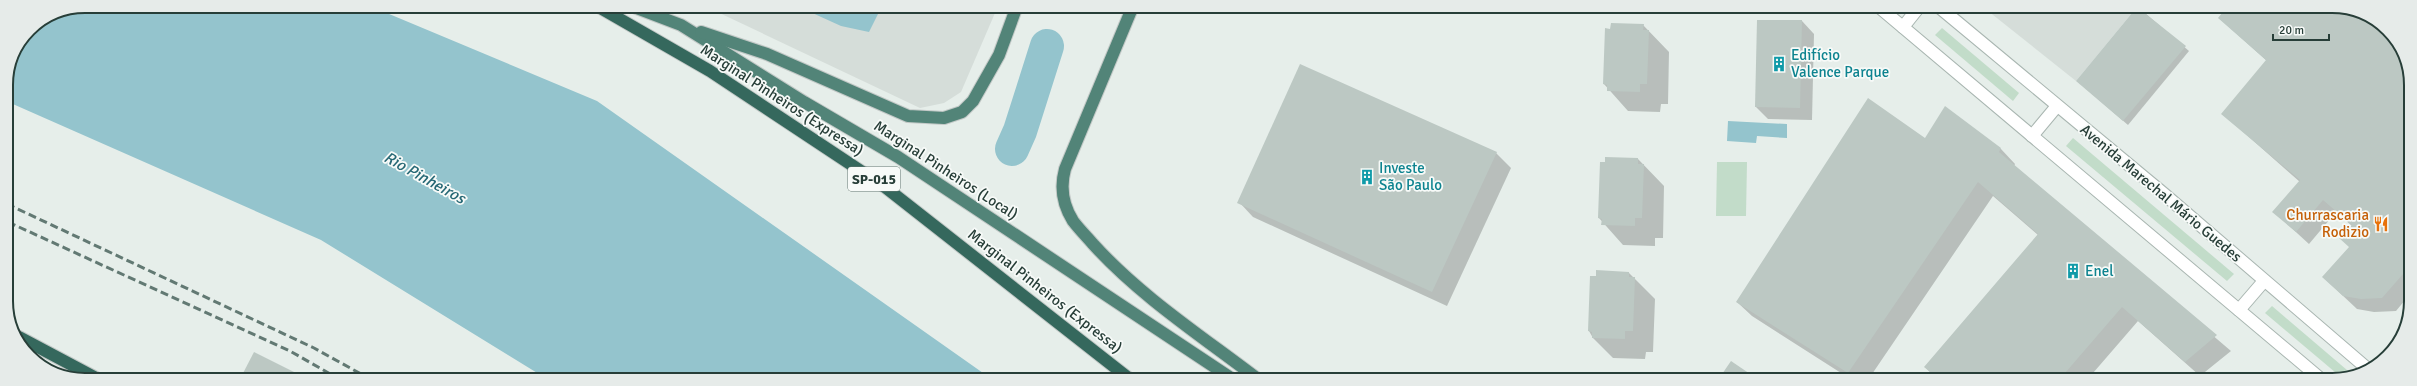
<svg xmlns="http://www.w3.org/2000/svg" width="2417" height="386" viewBox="0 0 2417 386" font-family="Signika,sans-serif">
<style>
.built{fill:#d5ddd9}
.green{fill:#c2dcc9}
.water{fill:#94c4cd}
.shadow{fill:#0003}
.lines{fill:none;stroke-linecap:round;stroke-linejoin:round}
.river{stroke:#94c4cd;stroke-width:34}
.building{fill:#bcc8c3}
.minor-casing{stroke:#a9b6b1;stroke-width:14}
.trunk-casing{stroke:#c3c9c7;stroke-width:14}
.motorway-casing{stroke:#c3c9c7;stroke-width:14}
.minor{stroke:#fff;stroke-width:12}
.trunk{stroke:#528478;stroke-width:12}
.motorway{stroke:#35685d;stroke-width:12}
.rail{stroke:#627973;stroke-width:3;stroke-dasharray:8 4;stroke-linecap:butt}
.labels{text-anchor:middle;stroke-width:3.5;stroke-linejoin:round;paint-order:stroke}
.shield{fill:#f7faf8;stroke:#657672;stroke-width:1}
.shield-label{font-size:14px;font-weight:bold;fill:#273e38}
.culture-label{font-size:15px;fill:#0d838f;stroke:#f7faf8;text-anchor:start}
.street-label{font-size:15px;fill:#273e38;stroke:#f7faf8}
.food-label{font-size:15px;fill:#c56008;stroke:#f7faf8;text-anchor:end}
.water-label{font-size:16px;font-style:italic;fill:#266875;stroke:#f7faf8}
.rim{fill:none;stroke:#273e38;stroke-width:2}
</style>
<rect width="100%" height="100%" fill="#e6eeea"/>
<!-- built -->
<g class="built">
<polygon points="713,6 998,6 961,92 944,103 920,108 711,9"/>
<polygon points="1983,7 2137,7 2076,81"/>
</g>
<!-- green -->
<g class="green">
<polygon points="1942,28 2019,93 2013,101 1935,35"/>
<polygon points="2073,138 2234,274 2227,281 2066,146"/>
<polygon points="1717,162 1747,162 1746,216 1716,216"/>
<polygon points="2272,306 2354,376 2342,378 2265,313"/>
</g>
<!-- water -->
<g class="water">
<path d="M85 6H370L597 101 993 380 547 379 321 240 6 101C6 64 18 28 55 12 64 8 76 8 85 6Z"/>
<polygon points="797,6 882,6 869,32 841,26"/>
<polygon points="1728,121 1787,124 1787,138 1757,136 1756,143 1727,141"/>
</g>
<!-- shadow -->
<g class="shadow">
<polygon points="2061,7 2070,7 2067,11"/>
<polygon points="2138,7 2189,51 2128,125 2077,81"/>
<polygon points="2228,7 2342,7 2384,26 2409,69 2410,294 2396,311 2374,312 2357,309 2323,277 2350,247 2352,226 2336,212 2309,244 2274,212 2300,182 2223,114 2267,61 2219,18"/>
<polygon points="1758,21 1802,21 1814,34 1812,120 1768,119 1756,107"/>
<polygon points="1643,25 1669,52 1668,104 1661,104 1660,112 1628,111 1604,84 1611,30"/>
<polygon points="1945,108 2001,149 2015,164 2014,166 2231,351 2200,376 2138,321 2087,380 1938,380 1925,367 2038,235 1993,196 1868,380 1852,380 1752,316 1737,302 1925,140"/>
<polygon points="1496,153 1511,168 1447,306 1253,217 1239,202"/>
<polygon points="1638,159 1664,186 1663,238 1655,238 1655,246 1623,245 1599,218"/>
<polygon points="1629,273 1655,299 1653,352 1646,352 1645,359 1613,358 1593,338 1589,331"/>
<polygon points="254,354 306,379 242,379"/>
<polygon points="2224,375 2231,380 2218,380"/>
</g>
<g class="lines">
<!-- river -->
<polyline class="river" points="1012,149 1020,131 1047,46"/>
</g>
<!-- building -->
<g class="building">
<polygon points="2137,7 2186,46 2123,121 2076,81"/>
<polygon points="2227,7 2342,7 2384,26 2409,69 2410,266 2382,298 2361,299 2343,296 2322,277 2349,247 2339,238 2352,225 2323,200 2296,232 2272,212 2300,180 2221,114 2266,60 2218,18"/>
<polygon points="1757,20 1802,20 1800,108 1755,107"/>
<polygon points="1611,23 1644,24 1643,30 1649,30 1647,84 1640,84 1640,92 1607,91 1607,85 1603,84 1605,28 1610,29"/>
<polygon points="1300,64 1497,152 1432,292 1237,203"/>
<polygon points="1868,98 1925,138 1945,106 2001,148 1999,152 2217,335 2185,362 2122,307 2059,380 1940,380 1924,367 2038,234 1978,182 1848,373 1736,302"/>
<polygon points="1605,157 1638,158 1638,164 1644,164 1642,218 1635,218 1635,226 1601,225 1602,219 1598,218 1600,162 1605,162"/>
<polygon points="1596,270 1629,272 1629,277 1635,277 1633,331 1625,331 1625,339 1592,338 1592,332 1588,331 1590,276 1596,276"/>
<polygon points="254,352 308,379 240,379"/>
<polygon points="1731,361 1759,380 1718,380"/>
</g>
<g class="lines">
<defs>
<g id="minor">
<polyline points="1879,7 2322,380"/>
<polyline points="1939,7 2164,194 2369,370"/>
<polyline points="1903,27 1919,7"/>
<polyline points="2032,136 2057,106"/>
<polyline points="2239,310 2264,281"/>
</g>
<g id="trunk">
<polyline points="631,6 681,25 804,102 898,157 1234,380"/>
<path d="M1133 6 1065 169C1060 187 1063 205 1073 221 1079 229 1087 237 1093 244 1141 297 1203 337 1259 380"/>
<polyline points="701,32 767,54 908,116 944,118 962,112 973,101 999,55 1017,6"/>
</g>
<g id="motorway">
<polyline points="597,6 710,71 885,187 1131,380"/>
<polyline points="19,337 98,379"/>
</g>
</defs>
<!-- minor casing -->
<use href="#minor" class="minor-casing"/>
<!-- trunk casing -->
<use href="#trunk" class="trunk-casing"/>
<!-- motorway casing -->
<use href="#motorway" class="motorway-casing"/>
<!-- minor -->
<use href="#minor" class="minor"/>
<!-- trunk -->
<use href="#trunk" class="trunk"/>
<!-- motorway -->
<use href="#motorway" class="motorway"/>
<!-- rail -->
<g class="rail">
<polyline points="7,204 314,348 370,379"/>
<polyline points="8,222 290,351 339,379"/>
</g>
</g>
<!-- icons -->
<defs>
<symbol id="building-bare" viewBox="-9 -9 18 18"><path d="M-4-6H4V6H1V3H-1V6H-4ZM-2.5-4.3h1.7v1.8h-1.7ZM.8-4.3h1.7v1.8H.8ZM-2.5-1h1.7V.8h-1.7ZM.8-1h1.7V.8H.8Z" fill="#0f9aa8" stroke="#f7faf8" stroke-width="2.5" paint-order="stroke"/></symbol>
<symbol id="restaurant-bare" viewBox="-9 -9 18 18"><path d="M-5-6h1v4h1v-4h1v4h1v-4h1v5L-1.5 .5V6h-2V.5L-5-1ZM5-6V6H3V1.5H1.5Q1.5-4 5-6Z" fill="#e8710a" stroke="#f7faf8" stroke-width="2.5" paint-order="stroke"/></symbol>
</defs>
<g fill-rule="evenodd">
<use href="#building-bare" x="1768" y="53" width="22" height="22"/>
<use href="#building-bare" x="1356" y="166" width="22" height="22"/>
<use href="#restaurant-bare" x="2370" y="213" width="22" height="22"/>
<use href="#building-bare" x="2062" y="260" width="22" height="22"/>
</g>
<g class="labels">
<!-- shield labels -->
<rect class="shield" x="848" y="167" width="52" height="24" rx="3"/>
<g class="shield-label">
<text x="874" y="184">SP-015</text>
</g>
<!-- culture labels -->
<g class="culture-label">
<text x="1791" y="60">Edifício<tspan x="1791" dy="17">Valence Parque</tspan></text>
<text x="1379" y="173">Investe<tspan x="1379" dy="17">São Paulo</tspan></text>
<text x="2085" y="276">Enel</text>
</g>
<!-- street labels -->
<g class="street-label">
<text transform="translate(782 100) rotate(33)" y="5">Marginal Pinheiros (Expressa)</text>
<text transform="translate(946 170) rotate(33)" y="5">Marginal Pinheiros (Local)</text>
<text transform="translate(2161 193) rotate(40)" y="5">Avenida Marechal Mário Guedes</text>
<text transform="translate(1045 291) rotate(38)" y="5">Marginal Pinheiros (Expressa)</text>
</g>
<!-- food labels -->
<g class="food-label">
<text x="2369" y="220">Churrascaria<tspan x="2369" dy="17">Rodizio</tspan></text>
</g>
<!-- water labels -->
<g class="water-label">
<text transform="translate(425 177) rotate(29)" y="6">Rio Pinheiros</text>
</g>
</g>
<!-- crop -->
<path d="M0 0H2417V386H0ZM85 13H2332A72 72 0 0 1 2404 85V301A72 72 0 0 1 2332 373H85A72 72 0 0 1 13 301V85A72 72 0 0 1 85 13Z" fill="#e6ebe9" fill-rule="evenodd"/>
<path class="rim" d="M85 13H2332A72 72 0 0 1 2404 85V301A72 72 0 0 1 2332 373H85A72 72 0 0 1 13 301V85A72 72 0 0 1 85 13Z"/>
<!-- scale -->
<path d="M2273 34v6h56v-6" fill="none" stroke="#273e38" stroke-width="2"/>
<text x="2279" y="34" font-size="12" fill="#273e38" stroke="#f7faf8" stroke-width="3" paint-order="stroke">20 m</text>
</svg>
